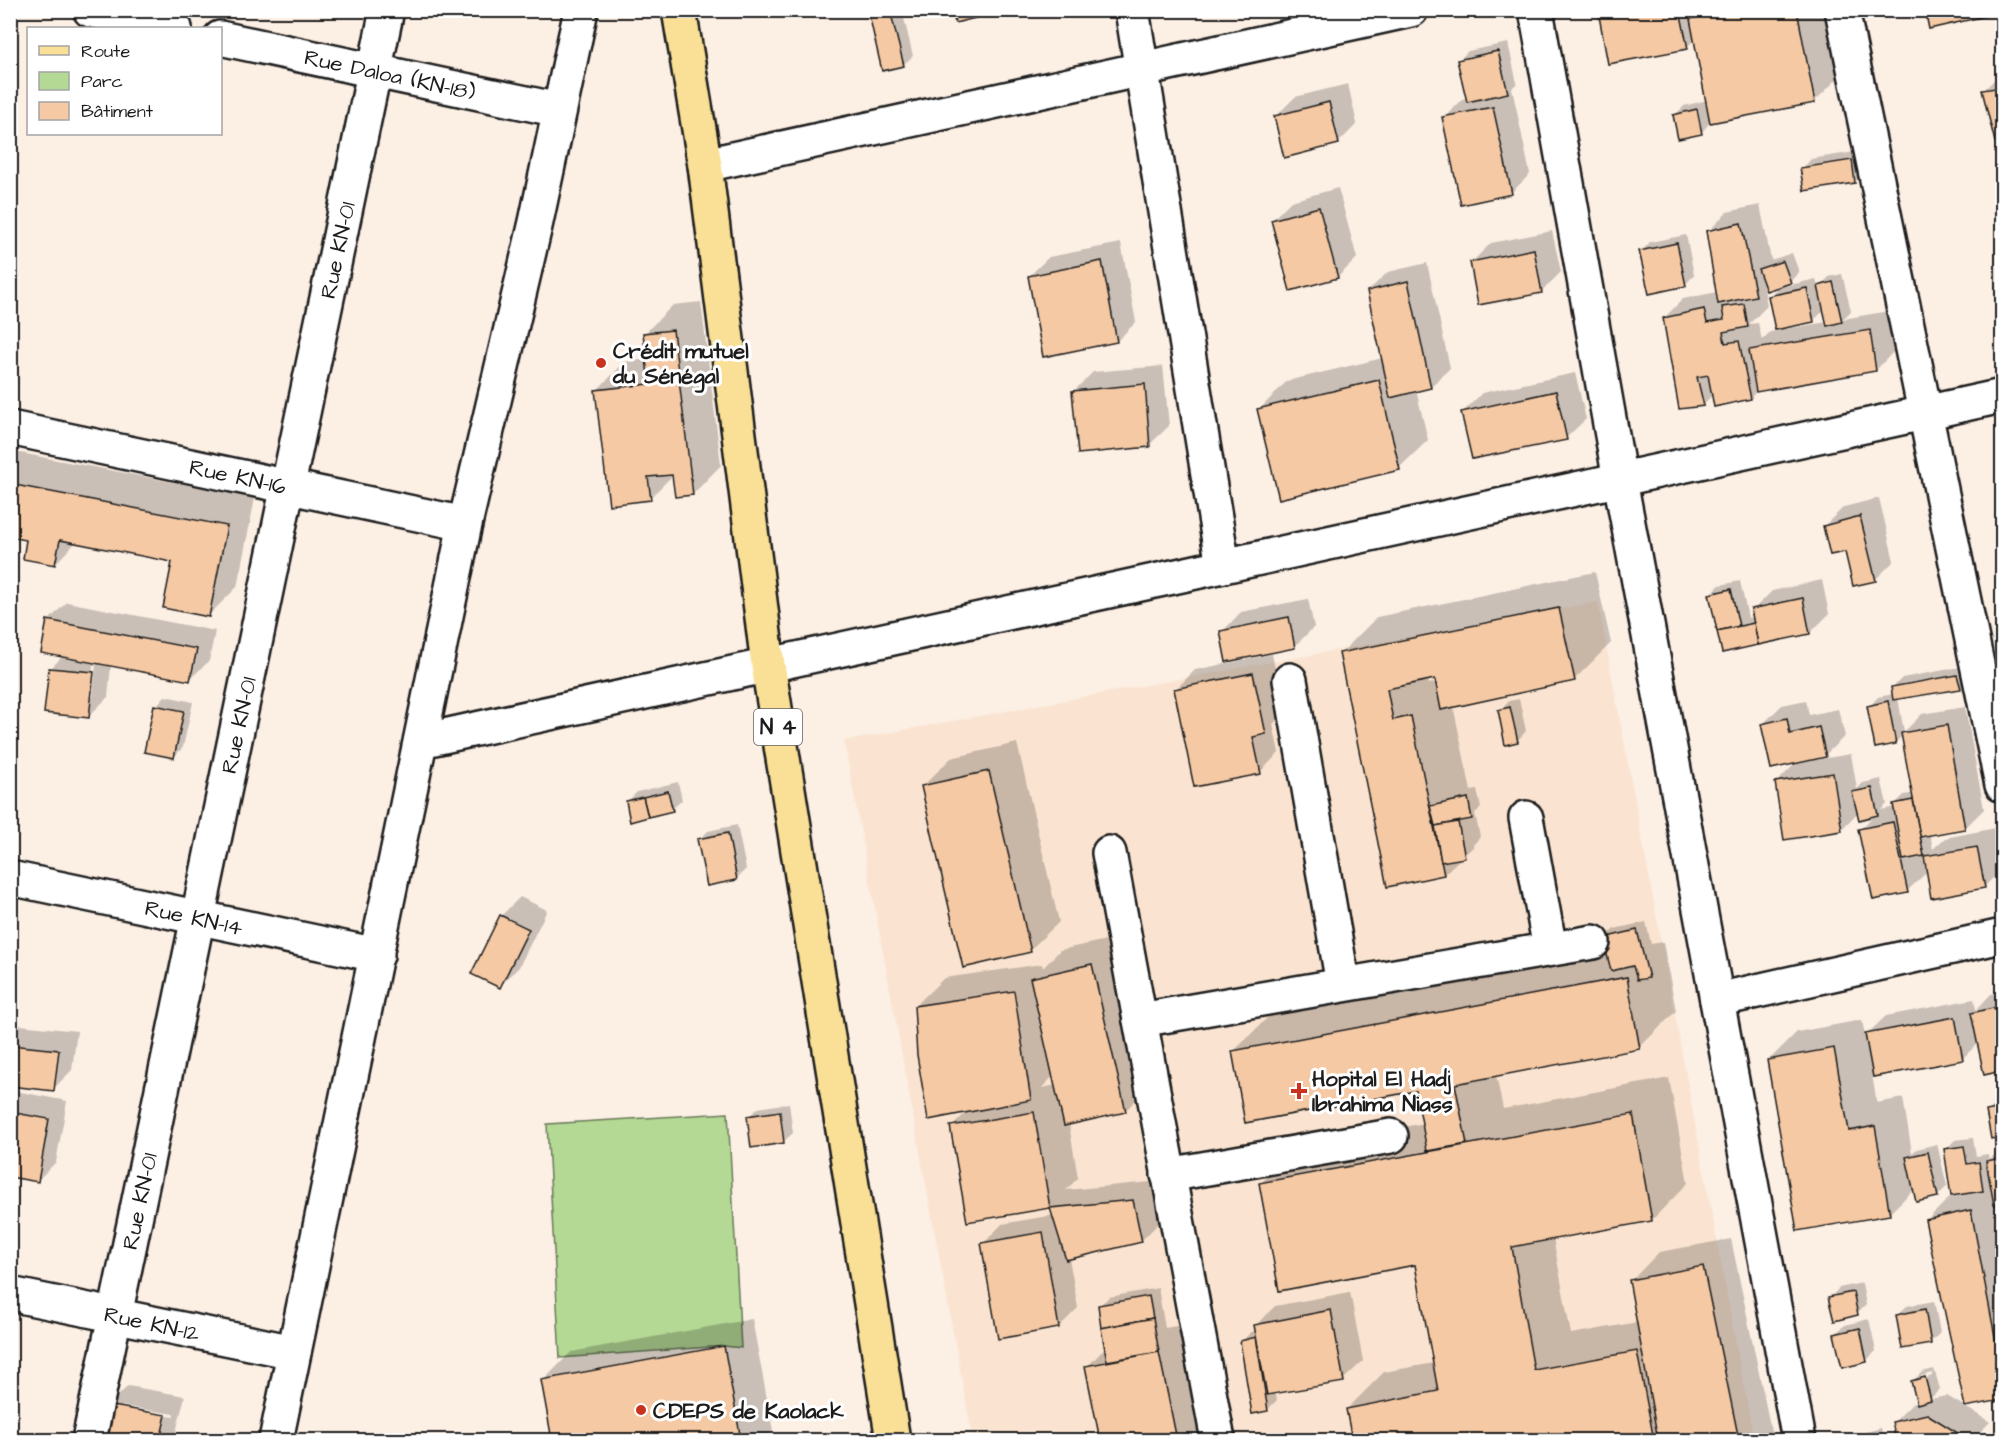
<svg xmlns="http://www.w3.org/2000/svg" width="2013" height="1451" viewBox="0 0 2013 1451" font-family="'Architects Daughter',sans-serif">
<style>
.built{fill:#fae4d1}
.green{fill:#b4d995;stroke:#687a58;stroke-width:1.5}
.shadow{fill:#0003;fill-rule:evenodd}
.building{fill:#f5c9a4;stroke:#1c1c1c;stroke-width:1.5}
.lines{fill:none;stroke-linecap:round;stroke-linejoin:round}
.minor-casing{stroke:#1c1c1c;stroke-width:38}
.major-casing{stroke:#1c1c1c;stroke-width:38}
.minor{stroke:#fff;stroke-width:33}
.major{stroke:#f9e096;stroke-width:33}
.poi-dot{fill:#c8321e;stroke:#fff;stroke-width:2}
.labels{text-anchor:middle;stroke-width:6;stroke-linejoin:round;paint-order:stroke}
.shield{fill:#fff;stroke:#606060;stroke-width:1.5}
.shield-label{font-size:21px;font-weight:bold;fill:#1c1c1c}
.street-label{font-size:22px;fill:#1c1c1c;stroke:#fff}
.poi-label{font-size:22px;font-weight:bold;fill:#1c1c1c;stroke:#fff;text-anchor:start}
</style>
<rect width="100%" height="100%" fill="#fcefe4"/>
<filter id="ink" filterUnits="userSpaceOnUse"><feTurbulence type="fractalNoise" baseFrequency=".0167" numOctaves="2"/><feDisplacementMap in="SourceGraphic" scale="12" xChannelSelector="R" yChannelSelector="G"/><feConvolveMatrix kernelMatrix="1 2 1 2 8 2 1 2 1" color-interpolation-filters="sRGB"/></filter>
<g filter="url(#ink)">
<!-- built -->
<polygon class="built" points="1598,602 1754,1440 973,1440 844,741"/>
<!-- green -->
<polygon class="green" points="728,1113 741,1348 724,1346 560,1358 547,1124"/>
<!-- shadow -->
<g class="shadow">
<polygon points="870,10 902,10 913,56 903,65"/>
<polygon points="1607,10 1831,10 1842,74 1814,102 1711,121 1702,132 1675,115 1684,106 1707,100 1695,39 1687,47 1601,17"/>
<polygon points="1508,43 1517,83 1512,88 1530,174 1511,193 1444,118 1463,99 1467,98 1459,60 1468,51"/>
<polygon points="2002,72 2002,138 1996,140 1984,90"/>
<polygon points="1348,84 1357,124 1338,143 1276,116 1295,97"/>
<polygon points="1861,151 1864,172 1855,181 1802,169 1811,159"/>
<polygon points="1338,188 1357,258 1338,277 1272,220 1291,201"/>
<path d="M1760 205 1771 260 1792 253 1799 272 1786 286 1816 279 1818 288 1829 277 1842 274 1851 311 1843 319 1889 311 1895 350 1876 370 1758 390 1750 398 1713 394 1703 405 1664 318 1683 299 1717 292 1708 232 1727 212ZM1763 284 1781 285 1769 296 1777 331 1770 332 1762 340 1758 323 1749 324 1767 306ZM1825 309 1827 322 1785 329V326L1814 320Z"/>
<polygon points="1552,231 1561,272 1541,292 1472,262 1491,243"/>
<polygon points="1686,235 1694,275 1685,285 1641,252 1650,242"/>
<polygon points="1121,243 1136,322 1117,341 1029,276 1049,257"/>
<polygon points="1427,263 1450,368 1431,387 1416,390 1428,440 1399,468 1259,410 1287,381 1383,358 1368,291 1388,272"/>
<polygon points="701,302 721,465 693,494 673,475 650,498 597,390 625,362 648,359 644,334 673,305"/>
<polygon points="1163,366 1169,426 1149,445 1074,391 1093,372"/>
<polygon points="1575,373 1586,419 1566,438 1463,412 1482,393"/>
<polygon points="10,451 255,498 237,587 209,615 173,561 76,542 55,564 28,539 10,536"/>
<polygon points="1879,498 1894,561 1875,580 1824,526 1844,507"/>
<path d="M1595 572 1611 643 1574 680 1453 705 1471 791 1477 790 1481 808 1475 813 1480 837 1473 845V847L1444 874 1340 654 1377 617ZM1436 677 1437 682 1429 684 1428 678Z"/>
<polygon points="1822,580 1829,614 1810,633 1723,651 1710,594 1720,585 1740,581 1748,618 1754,617 1753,610 1772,591"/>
<polygon points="1308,599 1314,627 1295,646 1222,632 1241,612"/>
<path d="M67 602 215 631 209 661 189 680 111 665 108 697 89 716 50 669 64 655 48 621ZM93 665H96L93 697H90Z"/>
<polygon points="1272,654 1284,713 1273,724 1279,753 1260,772 1176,689 1195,670"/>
<polygon points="1966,666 1970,679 1961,688 1898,698 1904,732 1922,714 1965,707 1984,809 1965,828 1930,834 1933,849 1945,838 1996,828 2002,869 1984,887 1928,871 1907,891 1860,830 1875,814 1858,812 1841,830 1777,782 1798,761 1763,724 1782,705 1806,700 1809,715 1838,709 1845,736 1825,755 1814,758 1815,760 1851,754 1857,789 1863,783 1881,779 1887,804 1881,810 1895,807 1895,804 1904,795 1914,793 1903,735 1895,743 1869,707 1878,697 1894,694 1893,687 1902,678"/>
<polygon points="165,696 193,702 183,747 174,757 156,706"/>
<polygon points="1519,699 1526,731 1517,741 1500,711 1509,701"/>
<polygon points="1017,743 1059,922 1030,950 922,787 951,758"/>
<polygon points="678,782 682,800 672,809 627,802 637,792"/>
<polygon points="737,825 746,869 737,878 708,884 699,840 708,831"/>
<polygon points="520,897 547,910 519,967 500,986 501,916"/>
<polygon points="1646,922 1651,944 1663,942 1676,1011 1639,1048 1496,1075 1503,1109 1669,1078 1688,1183 1652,1220 1553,1238 1571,1334 1638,1322 1631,1281 1659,1252 1731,1239 1773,1440 1353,1440 1347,1409 1384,1372 1434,1363 1416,1264 1261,1183 1297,1147 1424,1123 1417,1089 1234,1051 1270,1015 1608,952 1604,939 1614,929"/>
<path d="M1120 937 1153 1083 1125 1111 1069 1124 1078 1178 1066 1190 1151 1182 1160 1222 1141 1241 1069 1258 1078 1308 1059 1327 983 1244 1002 1224 1054 1215 1051 1206 968 1220 952 1127 968 1110 915 1006 944 978 1042 964 1043 968 1060 950ZM1054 1075 1056 1085 1042 1088Z"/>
<polygon points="2002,992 2002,1069 1985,1073 1978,1043 1963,1058 1872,1075 1877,1103 1903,1098 1912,1153 1917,1149 1937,1144 1947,1186 1938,1196 1915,1188 1889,1214 1769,1060 1797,1032 1862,1020 1865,1036 1886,1016 1974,999 1976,1010 1991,994"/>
<polygon points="10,1024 77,1031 72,1070 53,1089 10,1084"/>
<polygon points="10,1090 67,1101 56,1162 37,1181 10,1176"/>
<polygon points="2002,1101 2002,1136 1992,1137 1988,1112 1997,1102"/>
<polygon points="789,1103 793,1133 783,1142 748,1117 758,1108"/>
<polygon points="1973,1138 1976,1156 1988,1154 1989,1160 1997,1152 2002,1151 2002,1398 1966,1406 1927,1220 1952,1195 1946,1149 1955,1140"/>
<polygon points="1862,1283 1866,1305 1857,1314 1830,1298 1839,1288"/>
<polygon points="1158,1288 1165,1328 1187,1324 1211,1440 1102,1440 1087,1367 1106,1347 1099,1306 1109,1297"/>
<path d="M1350 1292 1363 1361 1343 1380 1275 1392 1277 1400 1267 1410 1242 1341 1251 1332 1257 1331 1256 1325 1275 1306ZM1263 1335 1264 1337 1250 1340V1337Z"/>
<polygon points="1934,1301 1940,1333 1931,1342 1897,1315 1907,1306"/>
<polygon points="752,1319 773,1431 764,1440 554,1440 543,1381 571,1352"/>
<polygon points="1869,1319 1876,1351 1867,1360 1843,1366 1835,1334 1845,1325"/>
<path d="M1934 1369 1940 1389 1930 1399 1947 1396 1990 1422 1972 1440H1898L1894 1422 1913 1403 1918 1402 1912 1382 1922 1372ZM1932 1373V1376L1921 1380V1376Z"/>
<path d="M128 1386 185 1396 174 1440H103L109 1405ZM122 1406 174 1414V1417L122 1409Z"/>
<polygon points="1881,1428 1884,1440 1849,1440 1855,1435"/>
</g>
<!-- building -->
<g class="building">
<polygon points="868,10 890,10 904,66 882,71"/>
<polygon points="952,10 1008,10 955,23"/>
<polygon points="1628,10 1680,10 1688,49 1608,64 1599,16"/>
<polygon points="1736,10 1797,10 1815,103 1710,123 1690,19"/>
<polygon points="1925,10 1985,10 1986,16 1929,29"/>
<polygon points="1498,51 1508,93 1467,102 1457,60"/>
<polygon points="2002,87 2002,140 1995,142 1982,90"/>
<polygon points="1329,102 1339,144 1284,158 1274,116"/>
<polygon points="1493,107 1512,194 1461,205 1442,117"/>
<polygon points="1697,109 1702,134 1678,139 1673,115"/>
<polygon points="1852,160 1855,183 1804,191 1800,168"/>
<polygon points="1319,207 1338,278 1290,291 1271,220"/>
<polygon points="1741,223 1756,296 1718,304 1706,231"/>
<polygon points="1677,243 1686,286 1649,294 1639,251"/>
<polygon points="1534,249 1542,293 1478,305 1470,262"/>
<polygon points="1102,261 1117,342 1043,357 1028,276"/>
<polygon points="1783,261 1791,283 1766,291 1758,269"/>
<polygon points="1408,281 1431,388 1390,398 1367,291"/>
<polygon points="1833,282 1842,322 1827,326 1818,286"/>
<polygon points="1807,288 1814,322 1775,330 1768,296"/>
<polygon points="1744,304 1748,327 1723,332 1725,343 1739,341 1751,399 1714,407 1708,375 1697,377 1704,406 1679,409 1663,318 1704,309 1707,323 1724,320 1722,307"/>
<polygon points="673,330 693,495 675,497 672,475 648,477 651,500 609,505 595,390 649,384 643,333"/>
<polygon points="1870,330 1876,371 1756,392 1749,350"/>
<polygon points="1379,380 1400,470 1279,499 1257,409"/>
<polygon points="1145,384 1150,447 1078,454 1072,391"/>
<polygon points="1556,391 1567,440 1472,459 1461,412"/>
<polygon points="10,484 227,526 209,617 163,608 172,562 60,540 55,565 23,559 26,540 10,537"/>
<polygon points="1860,516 1876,581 1853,586 1845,552 1830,555 1823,526"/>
<polygon points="1731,589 1739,626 1717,631 1709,594"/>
<polygon points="1803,598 1810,634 1758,645 1751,609"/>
<polygon points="1559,608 1575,681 1441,710 1435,679 1387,689 1393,720 1411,716 1444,875 1387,887 1339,653"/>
<polygon points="1289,617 1295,648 1226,662 1220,631"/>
<polygon points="47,620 197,649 190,681 41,653"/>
<polygon points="1754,623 1758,645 1722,653 1717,631"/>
<polygon points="49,668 94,672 89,718 44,713"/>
<polygon points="1253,673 1266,734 1253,737 1261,774 1194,787 1174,689"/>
<polygon points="1957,675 1961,689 1893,700 1891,687"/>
<polygon points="1888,701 1896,744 1875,748 1867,706"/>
<polygon points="154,705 184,711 174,758 144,752"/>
<polygon points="1510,707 1518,742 1505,745 1498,710"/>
<polygon points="1787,718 1790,734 1819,727 1826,757 1771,769 1761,724"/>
<polygon points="1947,725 1965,829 1920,837 1901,733"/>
<polygon points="989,771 1031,952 963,968 921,786"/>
<polygon points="1833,773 1842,831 1784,840 1775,782"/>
<polygon points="1872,788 1878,815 1859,820 1852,792"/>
<polygon points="668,791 673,811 648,817 643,797"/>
<polygon points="643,797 648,817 630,822 626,801"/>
<polygon points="1468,798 1472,819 1435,826 1430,806"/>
<polygon points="1913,800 1924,856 1903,860 1893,804"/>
<polygon points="1458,822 1465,858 1441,862 1435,826"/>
<polygon points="1893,822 1908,893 1873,900 1858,829"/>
<polygon points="728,833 737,880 707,886 697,839"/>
<polygon points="1977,847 1985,888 1931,898 1924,856"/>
<polygon points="500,915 529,929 500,988 471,974"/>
<polygon points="1637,930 1649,978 1637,980 1633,966 1611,971 1603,938"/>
<polygon points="1092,964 1126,1112 1064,1126 1030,978"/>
<polygon points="1627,977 1640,1049 1455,1084 1467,1144 1427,1151 1416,1091 1245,1123 1232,1051"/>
<polygon points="1014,991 1031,1100 928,1120 917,1055 914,1006"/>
<polygon points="2002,1006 2002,1071 1984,1075 1971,1013"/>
<polygon points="1955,1017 1963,1060 1873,1077 1865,1034"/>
<polygon points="10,1045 59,1050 54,1091 10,1086"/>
<polygon points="1834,1048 1849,1131 1875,1126 1890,1215 1797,1231 1767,1060"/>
<polygon points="2002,1108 2002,1137 1991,1139 1986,1111"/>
<polygon points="780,1111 784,1143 751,1148 747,1116"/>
<polygon points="10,1112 49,1119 38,1182 10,1177"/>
<polygon points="1034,1112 1050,1208 967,1222 950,1126"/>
<polygon points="1633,1114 1652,1221 1512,1247 1534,1370 1637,1351 1654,1440 1352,1440 1346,1409 1438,1391 1415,1265 1279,1291 1259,1183"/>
<polygon points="1964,1146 1967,1164 1979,1162 1983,1191 1951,1196 1944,1149"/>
<polygon points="1928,1152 1938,1197 1916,1202 1906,1157"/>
<polygon points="2002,1158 2002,1204 1994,1205 1986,1161"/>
<polygon points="1133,1200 1142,1242 1066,1260 1050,1208"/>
<polygon points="1971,1210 1996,1342 2002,1340 2002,1400 1965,1407 1925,1220"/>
<polygon points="1043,1232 1059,1328 998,1339 981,1243"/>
<polygon points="1703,1266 1739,1440 1658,1440 1629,1280"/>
<polygon points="1853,1292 1858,1315 1834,1321 1828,1297"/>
<polygon points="1149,1296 1153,1318 1101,1328 1098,1305"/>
<polygon points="1925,1309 1931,1344 1902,1349 1896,1315"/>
<polygon points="1331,1310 1344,1382 1267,1395 1254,1325"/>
<polygon points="1153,1318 1159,1352 1107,1361 1101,1328"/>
<polygon points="1860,1328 1867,1362 1842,1368 1834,1334"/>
<polygon points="1256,1337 1268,1411 1252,1414 1240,1341"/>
<polygon points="724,1346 741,1440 552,1440 541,1380"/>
<polygon points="1159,1352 1177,1440 1100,1440 1085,1366"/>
<polygon points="1925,1377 1931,1400 1917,1404 1911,1381"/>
<polygon points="107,1405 166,1415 160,1440 101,1440"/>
<polygon points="1927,1414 1969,1440 1896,1440 1892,1422"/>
</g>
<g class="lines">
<defs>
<g id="minor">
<polyline points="90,10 175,28"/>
<polyline points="1132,10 1223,566"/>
<polyline points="1536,10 1620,480 1799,1440"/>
<polyline points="1842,10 2002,785"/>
<polyline points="220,38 559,110"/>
<polyline points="705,165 1411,10"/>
<polyline points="10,428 465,524"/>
<polyline points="1290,680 1343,984"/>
<polyline points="421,741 2002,396"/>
<polyline points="1526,818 1550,949"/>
<polyline points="1109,853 1218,1440"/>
<polyline points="10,878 377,955"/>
<polyline points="1717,1000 2002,936"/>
<polyline points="1140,1020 1593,942"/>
<polyline points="1168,1175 1391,1136"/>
<polyline points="10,1294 294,1352"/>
<polyline points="89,1440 387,10"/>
<polyline points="276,1440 465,524 536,222 581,10"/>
</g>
<polyline id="major" points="679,10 705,165 768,665 893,1440"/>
</defs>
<!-- minor casing -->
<use href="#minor" class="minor-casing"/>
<!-- major casing -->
<use href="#major" class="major-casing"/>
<!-- minor -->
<use href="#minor" class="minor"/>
<!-- major -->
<use href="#major" class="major"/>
</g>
</g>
<!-- markers -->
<g class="poi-dot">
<circle cx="601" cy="363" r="6"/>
<path d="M1296 1082h6v6h6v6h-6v6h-6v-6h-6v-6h6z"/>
<circle cx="641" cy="1410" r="6"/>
</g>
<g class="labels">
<!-- shield labels -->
<rect class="shield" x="754" y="709" width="48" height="36" rx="4.5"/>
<g class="shield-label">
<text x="778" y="734">N 4</text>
</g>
<!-- street labels -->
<g class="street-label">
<text transform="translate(390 74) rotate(12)" y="8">Rue Daloa (KN-18)</text>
<text transform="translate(337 250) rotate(-78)" y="8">Rue KN-01</text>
<text transform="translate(238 476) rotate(12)" y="8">Rue KN-16</text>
<text transform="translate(238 725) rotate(-78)" y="8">Rue KN-01</text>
<text transform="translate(194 917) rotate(12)" y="8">Rue KN-14</text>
<text transform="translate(139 1201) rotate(-78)" y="8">Rue KN-01</text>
<text transform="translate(152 1323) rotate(12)" y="8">Rue KN-12</text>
</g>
<!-- poi labels -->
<g class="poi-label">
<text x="613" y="358">Crédit mutuel<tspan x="613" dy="25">du Sénégal</tspan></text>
<text x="1312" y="1086">Hopital El Hadj<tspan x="1312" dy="25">Ibrahima Niass</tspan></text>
<text x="653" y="1418">CDEPS de Kaolack</text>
</g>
</g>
<!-- margin -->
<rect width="2013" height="1451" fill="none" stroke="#fff" stroke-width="36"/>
<rect x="18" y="18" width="1977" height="1415" fill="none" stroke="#1c1c1c" stroke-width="2" filter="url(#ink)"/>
<!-- legend -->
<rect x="27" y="27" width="195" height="108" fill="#ffffff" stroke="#a4a4a4" stroke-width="1.5"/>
<rect x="39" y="46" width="30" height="9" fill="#f9e096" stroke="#a4a4a4" stroke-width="1.5"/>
<text x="81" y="57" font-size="18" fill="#1c1c1c">Route</text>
<rect x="39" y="72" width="30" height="18" fill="#b4d995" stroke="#a4a4a4" stroke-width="1.5"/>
<text x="81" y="87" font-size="18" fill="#1c1c1c">Parc</text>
<rect x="39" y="102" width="30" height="18" fill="#f5c9a4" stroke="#a4a4a4" stroke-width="1.5"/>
<text x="81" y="117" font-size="18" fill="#1c1c1c">Bâtiment</text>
</svg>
